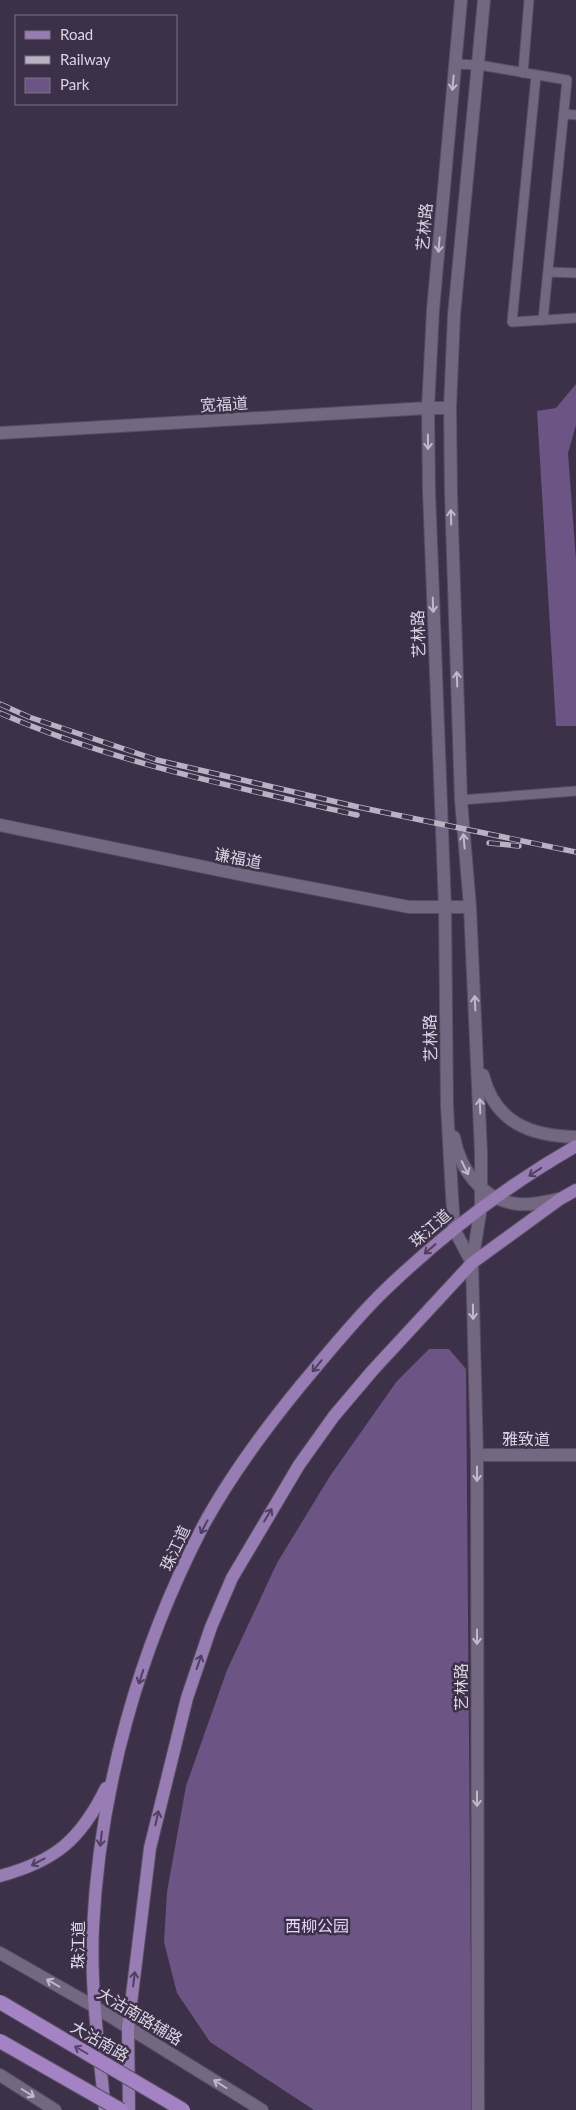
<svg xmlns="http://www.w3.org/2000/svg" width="576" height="2110" viewBox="0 0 576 2110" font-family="Lato,'Noto Sans SC',sans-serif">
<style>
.green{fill:#6c5484}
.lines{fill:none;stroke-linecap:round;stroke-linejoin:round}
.service-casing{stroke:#574d61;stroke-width:11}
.minor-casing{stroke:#574d61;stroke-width:14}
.tertiary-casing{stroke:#574d61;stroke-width:14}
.primary-casing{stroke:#574d61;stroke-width:14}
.service{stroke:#746782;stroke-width:9}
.minor{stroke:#746782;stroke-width:12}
.tertiary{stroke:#746782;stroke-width:12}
.primary{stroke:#987cb4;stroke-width:12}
.rail-casing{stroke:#bab2c3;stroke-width:5.5}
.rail{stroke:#3d3149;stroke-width:4;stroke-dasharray:11;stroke-linecap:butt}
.trunk-bridge-casing{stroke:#574d61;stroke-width:16;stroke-linecap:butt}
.trunk-bridge{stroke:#a483c5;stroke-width:14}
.oneway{stroke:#c1b9cb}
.oneway2{stroke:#4f405e}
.oneway3{stroke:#574668}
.labels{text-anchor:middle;stroke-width:5;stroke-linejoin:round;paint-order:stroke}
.street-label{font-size:16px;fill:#dbd4e3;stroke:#3d3149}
.park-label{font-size:16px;fill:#e6d3fc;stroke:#3d3149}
</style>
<rect width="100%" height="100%" fill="#3d3149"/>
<!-- green -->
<g class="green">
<polygon points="576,384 576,425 568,453 576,560 576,726 556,726 537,411 556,408"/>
<polygon points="429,1349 449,1349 466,1369 472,2110 314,2110 210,2042 177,1993 164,1942 167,1892 186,1786 227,1670 277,1563 330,1476 397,1381"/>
</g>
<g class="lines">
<defs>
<g id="service">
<polyline points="455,64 479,65 567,80 543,320"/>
<polyline points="523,73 529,0"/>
<polyline points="536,76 512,322 576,318"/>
<polyline points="564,114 576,115"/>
<polyline points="549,272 576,273"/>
<polyline points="461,800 576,791"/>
</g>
<g id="minor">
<polyline points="0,433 428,408 450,408"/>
<polyline points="0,825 248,876 409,907 470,907"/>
<polyline points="477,1455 576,1455"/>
</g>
<g id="tertiary">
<polyline points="461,0 433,310 428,408 429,491 445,908 447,1105 450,1161 454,1229 472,1263"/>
<path d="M483 1075C495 1123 531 1136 576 1137"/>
<path d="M454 1137C460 1170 482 1200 518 1204 532 1206 547 1201 560 1199"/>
<polyline points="0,1953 95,2007 262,2110"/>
<polyline points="0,2075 55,2110"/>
<polyline points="478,2110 477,1455 472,1263 481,1207 481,1153 470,907 461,800 451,494 450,408 454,315 484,0"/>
</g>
<g id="primary">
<path d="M0 1876C56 1861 81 1839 106 1788"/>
<path d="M105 2110C99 2050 90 1988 93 1927 100 1788 139 1649 203 1526 230 1476 265 1429 301 1385 328 1353 354 1320 384 1291 442 1235 506 1186 576 1146"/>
<polyline points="129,2110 128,2028 150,1848 187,1698 211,1627 232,1578 299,1465 334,1416 373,1370 472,1263 560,1199 576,1190"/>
</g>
</defs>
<!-- service casing -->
<use href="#service" class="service-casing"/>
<!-- minor casing -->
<use href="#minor" class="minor-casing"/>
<!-- tertiary casing -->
<use href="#tertiary" class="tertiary-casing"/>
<!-- primary casing -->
<use href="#primary" class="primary-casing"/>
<!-- service -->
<use href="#service" class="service"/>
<!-- minor -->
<use href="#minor" class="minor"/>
<!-- tertiary -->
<use href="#tertiary" class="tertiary"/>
<!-- primary -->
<use href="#primary" class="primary"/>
<defs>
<g id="rail">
<polyline points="0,704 29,717 157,760 358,807 576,852"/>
<path d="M0 713C114 763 236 787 357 815"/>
<polyline points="489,843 519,846"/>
</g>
</defs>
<!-- rail casing -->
<use href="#rail" class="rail-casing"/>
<!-- rail -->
<use href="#rail" class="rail"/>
<defs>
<g id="trunk-bridge">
<polyline points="0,2002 183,2110"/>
<polyline points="0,2041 121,2110"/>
</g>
</defs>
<!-- trunk-bridge casing -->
<use href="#trunk-bridge" class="trunk-bridge-casing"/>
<!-- trunk-bridge -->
<use href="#trunk-bridge" class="trunk-bridge"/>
</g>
<!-- one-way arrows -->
<defs><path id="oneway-shaft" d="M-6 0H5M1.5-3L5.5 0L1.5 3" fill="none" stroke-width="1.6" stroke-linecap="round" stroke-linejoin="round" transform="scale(1.25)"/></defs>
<g class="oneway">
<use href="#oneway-shaft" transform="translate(453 83) rotate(95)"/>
<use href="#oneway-shaft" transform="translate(439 245) rotate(95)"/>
<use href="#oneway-shaft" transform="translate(428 442) rotate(89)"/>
<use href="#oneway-shaft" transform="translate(451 517) rotate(-92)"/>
<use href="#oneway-shaft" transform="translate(433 605) rotate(88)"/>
<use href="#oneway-shaft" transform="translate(457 679) rotate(-92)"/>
<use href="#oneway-shaft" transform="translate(464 841) rotate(-95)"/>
<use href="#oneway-shaft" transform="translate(475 1003) rotate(-93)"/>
<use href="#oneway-shaft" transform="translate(480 1106) rotate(-92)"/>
<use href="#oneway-shaft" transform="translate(465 1168) rotate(64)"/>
<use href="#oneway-shaft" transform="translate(473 1312) rotate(89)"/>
<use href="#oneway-shaft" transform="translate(477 1474) rotate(90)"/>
<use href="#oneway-shaft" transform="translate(477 1637) rotate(90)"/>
<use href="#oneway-shaft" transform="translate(477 1799) rotate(90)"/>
<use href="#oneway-shaft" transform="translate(53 1983) rotate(-150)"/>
<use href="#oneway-shaft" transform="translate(220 2084) rotate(-148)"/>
<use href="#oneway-shaft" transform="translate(28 2093) rotate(32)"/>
</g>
<g class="oneway2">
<use href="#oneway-shaft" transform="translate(535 1172) rotate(146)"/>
<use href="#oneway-shaft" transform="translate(430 1249) rotate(139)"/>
<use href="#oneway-shaft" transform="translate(317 1366) rotate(129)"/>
<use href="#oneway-shaft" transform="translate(268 1515) rotate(-59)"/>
<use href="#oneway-shaft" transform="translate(204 1527) rotate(118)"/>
<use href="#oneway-shaft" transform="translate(199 1662) rotate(-71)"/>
<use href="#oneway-shaft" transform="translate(141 1677) rotate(108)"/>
<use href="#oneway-shaft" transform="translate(157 1818) rotate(-77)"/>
<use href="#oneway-shaft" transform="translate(101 1839) rotate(97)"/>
<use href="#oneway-shaft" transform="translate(38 1862) rotate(152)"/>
<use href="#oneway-shaft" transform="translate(134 1979) rotate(-83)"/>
</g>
<use class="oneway3" href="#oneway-shaft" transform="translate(81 2050) rotate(-150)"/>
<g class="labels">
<!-- street labels -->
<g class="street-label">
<text transform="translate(424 227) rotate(-85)" y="6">艺林路</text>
<text transform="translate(224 404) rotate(-3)" y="6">宽福道</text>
<text transform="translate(418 634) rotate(-92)" y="6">艺林路</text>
<text transform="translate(238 858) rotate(11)" y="6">谦福道</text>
<text transform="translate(430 1038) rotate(-91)" y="6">艺林路</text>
<text transform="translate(430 1228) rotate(-41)" y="6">珠江道</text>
<text x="526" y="1445">雅致道</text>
<text transform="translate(175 1548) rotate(-65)" y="6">珠江道</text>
<text transform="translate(461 1687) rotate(-90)" y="6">艺林路</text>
<text transform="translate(78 1945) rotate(-90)" y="6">珠江道</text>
<text transform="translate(140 2016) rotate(31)" y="6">大沽南路辅路</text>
<text transform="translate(100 2041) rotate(30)" y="6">大沽南路</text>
</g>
<!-- park labels -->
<g class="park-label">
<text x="317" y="1932">西柳公园</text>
</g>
</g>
<!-- legend -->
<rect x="15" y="15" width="162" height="90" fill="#3d3149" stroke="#7c7287"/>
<rect x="25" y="31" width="25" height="8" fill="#987cb4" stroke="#7c7287"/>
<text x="60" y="40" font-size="15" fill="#dbd4e3">Road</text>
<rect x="25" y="56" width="25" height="8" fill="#bab2c3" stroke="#7c7287"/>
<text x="60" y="65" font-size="15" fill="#dbd4e3">Railway</text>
<rect x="25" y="78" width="25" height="15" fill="#6c5484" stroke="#7c7287"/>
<text x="60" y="90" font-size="15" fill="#dbd4e3">Park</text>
</svg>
